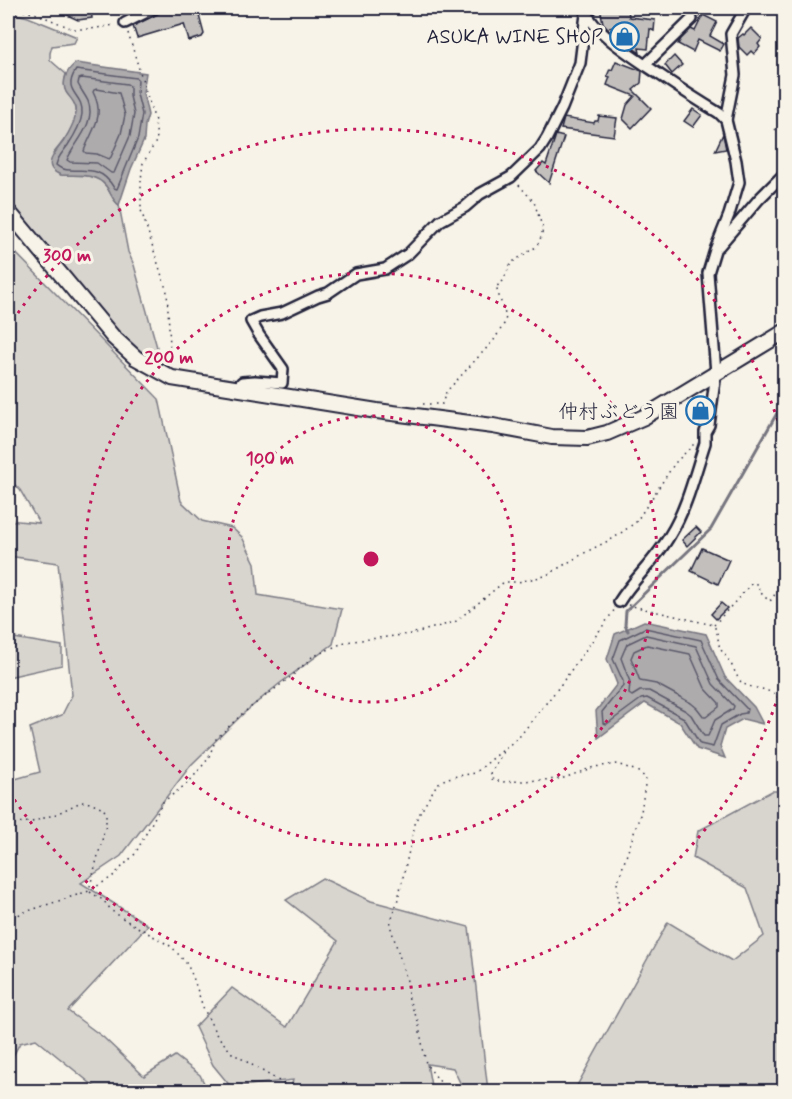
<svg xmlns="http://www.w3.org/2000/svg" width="792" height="1099" viewBox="0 0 792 1099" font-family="Mynerve,'Klee One',sans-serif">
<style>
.green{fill:#d8d5cf;stroke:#7d7c85;stroke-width:1.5}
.water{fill:#aeabad;stroke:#76747f;stroke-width:1.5}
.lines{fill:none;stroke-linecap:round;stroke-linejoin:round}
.shore{stroke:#5a5969;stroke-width:1.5}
.stream{stroke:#76747f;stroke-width:3}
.building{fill:#c2bfbd;stroke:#22223b;stroke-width:1.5}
.street-casing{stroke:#22223b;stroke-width:14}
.secondary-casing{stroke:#22223b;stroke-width:18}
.path{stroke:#22223b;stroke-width:1.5;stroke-dasharray:1.5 4.5;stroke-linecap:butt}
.street{stroke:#f7f3e8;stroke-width:9}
.secondary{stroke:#f7f3e8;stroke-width:14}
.ring{fill:none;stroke:#c2185b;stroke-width:3;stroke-dasharray:3 6}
.labels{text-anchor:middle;stroke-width:6;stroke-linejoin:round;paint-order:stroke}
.poi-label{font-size:20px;fill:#22223b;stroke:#f7f3e8;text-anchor:end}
.centre{fill:#c2185b;stroke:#f7f3e8;stroke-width:3}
.ring-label{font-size:18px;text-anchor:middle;font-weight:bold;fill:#c2185b;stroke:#f7f3e8;stroke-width:6;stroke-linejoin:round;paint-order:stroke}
</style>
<rect width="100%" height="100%" fill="#f7f3e8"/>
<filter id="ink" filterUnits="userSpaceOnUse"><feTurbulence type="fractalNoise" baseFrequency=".0167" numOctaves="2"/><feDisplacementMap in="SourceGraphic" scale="12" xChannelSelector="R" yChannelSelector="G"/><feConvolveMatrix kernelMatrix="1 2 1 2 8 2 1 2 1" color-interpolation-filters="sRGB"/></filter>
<g filter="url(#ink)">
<!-- green -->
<g class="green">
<path d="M8 12 28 17 77 37 74 43 52 46 50 53V60L66 74C60 95 73 93 76 109 79 123 61 144 53 154L61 175C76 176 95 172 106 186 111 193 112 200 119 205L128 252 134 265 158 351 169 367 144 357 127 341 8 205Z"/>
<polygon points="8,245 159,399 181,501 202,521 232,528 242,537 255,563 258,595 342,609 333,644 279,684 244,713 191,765 121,856 81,883 148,925 68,1011 103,1037 144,1076 175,1056 200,1075 208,1091 100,1091 36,1039 20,1043 13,1056 8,1074 8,781 40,772 30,728 62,715 72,695 58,563 8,556 8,520 39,523 20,490 8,478"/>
<polygon points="8,637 62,646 62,665 8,677"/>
<polygon points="772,791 784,791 784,845 780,848 784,851 784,1091 574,1091 668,922 732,961 764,936 747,888 693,858 698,831"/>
<polygon points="322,878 371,901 469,927 488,1091 464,1091 453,1068 427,1064 432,1091 290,1091 293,1080 231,1087 213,1065 195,1027 232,988 287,1027 338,941 286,900"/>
</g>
<!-- water -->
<g class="water">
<path d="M76 63 146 73 143 93 148 115 145 125 144 140 131 169 119 205C112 200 111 193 106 186 95 172 76 176 61 175 40 167 55 153 63 142 67 136 71 128 74 121 75 118 77 112 76 108 75 102 69 97 66 92 61 82 67 69 76 63Z"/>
<polygon points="644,621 706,634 725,677 754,707 763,724 743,719 725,729 720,746 725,758 697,749 680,723 645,703 598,738 596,711 617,684 607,659 615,634"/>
</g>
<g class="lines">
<!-- shore -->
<g class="shore">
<path d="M76 70 136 78 138 80 137 94 142 114 138 138 117 189 114 188C96 157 71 179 56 165 58 156 63 152 68 145 74 136 81 124 82 114 84 93 61 93 76 70Z"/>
<path d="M82 78 127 84 130 86V96L134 114 130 136 114 173H111L97 163 70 162 67 160C74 143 97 123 88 101 85 95 81 90 78 84L79 79Z"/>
<path d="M97 89 119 93 125 115 121 134 111 157 109 159 97 154 86 153 84 151C92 129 106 117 93 92L94 90Z"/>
<polygon points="645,628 701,640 719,680 747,709 746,713 740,714 721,725 713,747 700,744 684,718 647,698 641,699 607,724 603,723 602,712 623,686 623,681 613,659 620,640"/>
<polygon points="646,635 696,646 713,684 734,706 733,709 715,720 708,736 704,736 691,715 686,711 649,691 640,691 632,696 629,694 630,682 621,658 627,644"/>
<polygon points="647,645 690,654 705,688 719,703 719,707 706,717 704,717 697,708 691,703 656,684 640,681 631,658 634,651"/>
</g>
<!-- stream -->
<polyline class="stream" points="628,631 625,625 626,611 711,529 784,401"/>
</g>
<!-- building -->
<g class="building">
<polygon points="64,8 91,8 92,18 78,20 65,14"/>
<polygon points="162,8 197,8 204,34 202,37 189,41 184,24 137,38 133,26 158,14"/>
<polygon points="600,8 628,8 629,17 655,20 654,31 650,29 648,49 639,48 640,53 618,37 616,27 608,28 603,23"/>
<polygon points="703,15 717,22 710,36 724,44 720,51 698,40 693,52 678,44 681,39 691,29 695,31"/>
<polygon points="751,28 762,39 758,44 760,47 754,54 751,51 747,55 739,47 738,38 743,34 744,35"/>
<polygon points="674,56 682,65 672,74 665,65"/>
<polygon points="616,61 642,71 641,83 633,90 651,108 632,128 623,119 627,105 635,96 607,85 610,77 607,76 610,69 612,70"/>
<polygon points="693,109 702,115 693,127 684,121"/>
<polygon points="599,116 617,118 614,136 561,129 564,118 594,123 595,121 598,121"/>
<polygon points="723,134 726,149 715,151"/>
<polygon points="556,135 564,137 549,183 536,171 543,163 546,165"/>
<polygon points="696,401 705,403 703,422 693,420"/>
<polygon points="696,527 701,532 687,546 682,540"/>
<polygon points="702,548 729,560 718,584 691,571"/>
<polygon points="721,603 727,608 716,619 711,614"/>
</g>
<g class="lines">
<defs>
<g id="street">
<path d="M583 8C596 35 635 58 660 75 679 88 699 101 719 113L726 120 736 161 739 182 729 215 715 250 708 273 716 373 709 425 705 432V443C695 473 687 508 670 535 656 560 634 578 619 602"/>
<polyline points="125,23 155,8"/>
<polyline points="645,65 692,19"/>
<polyline points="726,120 735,75 731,34 746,8"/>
<polyline points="719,246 759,199 784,174"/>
<polyline points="237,388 242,382 255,381 282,383 283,369 259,335 251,321 260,317 282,313 318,296 328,293 356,274 385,269 408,254 440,221 465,207 480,194 511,177 540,149 547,138 562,108 580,63 586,14 592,8"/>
</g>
<polyline id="secondary" points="8,211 113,337 136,358 172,378 377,411 493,426 552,437 587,438 607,433 644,417 784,332"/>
</defs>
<!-- street casing -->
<use href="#street" class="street-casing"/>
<!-- secondary casing -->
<use href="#secondary" class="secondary-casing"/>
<!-- path -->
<g class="path">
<polyline points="12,8 37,14 73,29 91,29 115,25"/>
<polyline points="128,33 155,121 157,140 143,163 141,180 141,210 167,292 171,363"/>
<polyline points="775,130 784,120"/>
<polyline points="423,404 442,404 446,392 494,340 504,324 506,317 496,287 503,281 511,263 536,247 540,240 543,229 534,202 518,184"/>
<polyline points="778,589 779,584"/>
<path d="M628 605 713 625C719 632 717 640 720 648 723 654 728 658 731 664 742 685 738 684 762 689 769 691 777 695 784 697"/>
<polyline points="714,625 752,583 757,584 761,593 769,601 771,600 778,590 780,592"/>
<polyline points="503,752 491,773 492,779 501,782 561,779 594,767 617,764 637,771 646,778 641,812 617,884 619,911"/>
<polyline points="781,752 784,751"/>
<polyline points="8,823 32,822 56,814 81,802 92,803 101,807 106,812 106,825 89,890"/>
<polyline points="90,892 103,900 112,911 127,921 172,947 187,964 193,977 203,1007 216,1034 232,1053 284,1084 292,1092"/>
<polyline points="8,920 22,913 89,891 112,877 135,854 163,802 189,782 208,759 216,739 243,713 292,676 312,657 345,642 411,634 455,622 504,582 518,582 545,576 588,551 614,538 636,522 675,463 694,444"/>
<polyline points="445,1092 444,1087 426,1064 418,1021 409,1000 407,981 390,925 398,899 416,820 437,784 447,778 475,773 519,737 559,687 615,609"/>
</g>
<!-- street -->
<use href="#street" class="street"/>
<!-- secondary -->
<use href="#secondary" class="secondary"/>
</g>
</g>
<!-- distance rings -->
<g class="ring">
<circle cx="371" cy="559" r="143"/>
<circle cx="371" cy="559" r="286"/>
<path d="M784 678A430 430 0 0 1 8 790M8 328A430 430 0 0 1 784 440"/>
</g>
<!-- icons -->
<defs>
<symbol id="shop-ring" viewBox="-11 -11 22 22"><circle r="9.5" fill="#f7f3e8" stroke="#1f6fb2" stroke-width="1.5"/><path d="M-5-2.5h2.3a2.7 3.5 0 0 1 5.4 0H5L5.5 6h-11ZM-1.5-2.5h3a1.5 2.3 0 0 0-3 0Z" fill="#1f6fb2"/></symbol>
</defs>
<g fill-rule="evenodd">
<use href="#shop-ring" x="608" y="20" width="33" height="33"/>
<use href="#shop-ring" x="684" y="394" width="33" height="33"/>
</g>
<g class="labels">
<!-- poi labels -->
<g class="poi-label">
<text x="603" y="43">ASUKA WINE SHOP</text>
<text x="679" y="418">仲村ぶどう園</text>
</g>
</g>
<circle cx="371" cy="559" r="9" class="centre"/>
<g class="ring-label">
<text x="67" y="261">300 m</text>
<text x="169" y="363">200 m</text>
<text x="270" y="464">100 m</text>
</g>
<!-- margin -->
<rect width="792" height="1099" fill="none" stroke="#f7f3e8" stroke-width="30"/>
<rect x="15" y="15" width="762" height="1069" fill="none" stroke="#22223b" stroke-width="2" filter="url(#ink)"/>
</svg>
